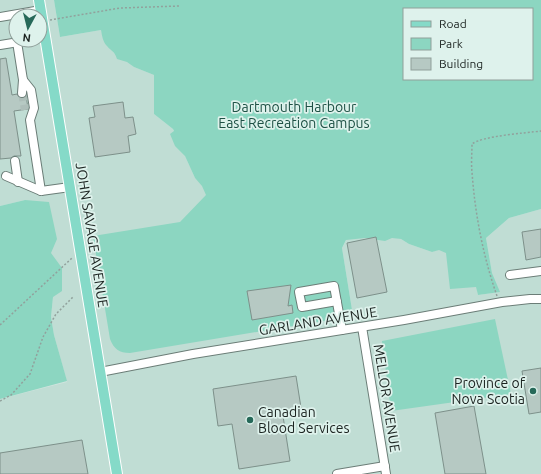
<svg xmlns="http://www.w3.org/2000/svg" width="541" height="474" viewBox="0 0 541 474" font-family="Ubuntu,sans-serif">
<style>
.built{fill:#c0ddd4;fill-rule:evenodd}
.green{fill:#8cd6c1;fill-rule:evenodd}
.building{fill:#b6c9c3;stroke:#7d908a}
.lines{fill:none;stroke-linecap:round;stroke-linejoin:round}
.minor-tunnel{stroke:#adbeb9;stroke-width:8;stroke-dasharray:8 4;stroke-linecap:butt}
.minor-casing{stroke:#6b7d77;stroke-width:10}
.major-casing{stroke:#fff;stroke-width:12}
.path{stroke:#91a19c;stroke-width:1.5;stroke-dasharray:2 2;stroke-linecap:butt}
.minor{stroke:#fff;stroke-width:8}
.major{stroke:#85dac8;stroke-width:10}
.poi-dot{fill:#266959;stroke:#def2ec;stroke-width:1.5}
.labels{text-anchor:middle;stroke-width:3.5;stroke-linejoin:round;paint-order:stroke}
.park-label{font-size:14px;fill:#1e5145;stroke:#def2ec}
.street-label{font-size:14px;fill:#1b2320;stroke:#def2ec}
.poi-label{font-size:14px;fill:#1b2320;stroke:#def2ec;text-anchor:end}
</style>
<rect width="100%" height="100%" fill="#d1e5df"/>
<!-- built -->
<path class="built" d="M0 0H54L60 37 101 30 103 38 134 67 154 75V114L173 129 195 178 353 316 342 248 349 235 393 237 401 239 409 244 432 252 446 247H470L478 295 499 292 492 273 486 238 509 218 541 209V474H0V399L67 382 54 335 51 317 53 297 50 253 25 200 0 206ZM16 16H40V40H16Z"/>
<!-- green -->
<g class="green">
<path d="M54 0H541V209L509 218 486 238 492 273 500 292 478 295 476 287 450 289 446 253 439 250 432 252 409 244 401 239 392 238 385 241 365 238 346 240 342 248 353 316 130 353C119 353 114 349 110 339L93 236 180 222 206 195 202 186 195 178 185 156 175 146 170 134 174 131 173 129 154 114V75L134 67 127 62 117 59C114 50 112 52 107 46 103 42 102 36 101 30L60 37ZM404 9H532V79H404Z"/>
<polygon points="25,200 49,202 57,239 51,253 62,268 62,291 53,297 51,317 54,335 67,381 0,399 0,206"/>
<polygon points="495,319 511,394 391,411 382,341"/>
</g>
<!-- building -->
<g class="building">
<polygon points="6,58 12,95 17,94 19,97 21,98 26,96 28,108 28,109 14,111 21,156 14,156 11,158 0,159 0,59"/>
<polygon points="123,102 125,118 133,117 136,134 128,136 130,152 95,157 89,118 95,117 93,106"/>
<polygon points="541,229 541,257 526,260 522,232"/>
<polygon points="376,237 387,292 357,298 347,243"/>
<polygon points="291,285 288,306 292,305 293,313 252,320 247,291"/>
<polygon points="541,368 541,412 529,414 522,371"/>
<polygon points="296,376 302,414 283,416 290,461 239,469 232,424 218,426 213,389"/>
<polygon points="474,406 486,474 445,474 435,413"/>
<polygon points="82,440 88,474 0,474 0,453"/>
</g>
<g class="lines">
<!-- minor-tunnel -->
<polyline class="minor-tunnel" points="22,93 25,110"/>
<defs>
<g id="minor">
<polyline points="0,17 41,10"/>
<polyline points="0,45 31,40"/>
<polyline points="22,93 23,80"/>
<polyline points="15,161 18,182"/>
<polyline points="6,176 41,191 30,120 34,108 31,90 23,80 17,42"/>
<polyline points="41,191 70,187"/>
<polyline points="510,275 541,271"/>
<polyline points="337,301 302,307 299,292 334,286 342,330"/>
<polyline points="362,327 386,474"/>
<polyline points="100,372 193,354 404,320 502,302 530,299 541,299"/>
<polyline points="337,474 385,466"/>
</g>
<polyline id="major" points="39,0 117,474"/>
</defs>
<!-- minor casing -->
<use href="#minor" class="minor-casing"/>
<!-- major casing -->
<use href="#major" class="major-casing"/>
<!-- path -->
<g class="path">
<polyline points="50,20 120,8 179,6"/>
<path d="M497 296C483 256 475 214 472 172 471 163 472 153 472 144 482 136 526 133 541 131"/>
<polyline points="0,325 72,258"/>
<polyline points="0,401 11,395 30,374 43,337 56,314 73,297"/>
</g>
<!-- minor -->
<use href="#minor" class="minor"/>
<!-- major -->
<use href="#major" class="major"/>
</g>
<!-- markers -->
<g class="poi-dot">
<circle cx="533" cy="391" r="4"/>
<circle cx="250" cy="420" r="4"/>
</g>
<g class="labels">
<!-- park labels -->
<g class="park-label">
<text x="294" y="112">Dartmouth Harbour<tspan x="294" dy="16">East Recreation Campus</tspan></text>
</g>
<!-- street labels -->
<g class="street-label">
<text transform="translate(92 235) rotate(81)" y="5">JOHN SAVAGE AVENUE</text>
<text transform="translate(318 321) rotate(-9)" y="5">GARLAND AVENUE</text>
<text transform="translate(387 398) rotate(81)" y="5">MELLOR AVENUE</text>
</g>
<!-- poi labels -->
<g class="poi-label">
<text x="525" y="388">Province of<tspan x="525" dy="16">Nova Scotia</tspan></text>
<text x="258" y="417" text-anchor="start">Canadian<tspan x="258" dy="16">Blood Services</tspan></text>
</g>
</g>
<!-- legend -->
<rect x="403" y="8" width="130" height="72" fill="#def2ec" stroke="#909f9a"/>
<rect x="411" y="21" width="20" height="6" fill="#85dac8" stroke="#909f9a"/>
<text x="439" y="28" font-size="12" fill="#1b2320">Road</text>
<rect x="411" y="38" width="20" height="12" fill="#8cd6c1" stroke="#909f9a"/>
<text x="439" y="48" font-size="12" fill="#1b2320">Park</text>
<rect x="411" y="58" width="20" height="12" fill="#b6c9c3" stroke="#909f9a"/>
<text x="439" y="68" font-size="12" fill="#1b2320">Building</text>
<!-- north arrow -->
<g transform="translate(28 28) rotate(187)"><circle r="19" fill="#def2ec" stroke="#909f9a"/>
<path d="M0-3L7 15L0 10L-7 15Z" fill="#266959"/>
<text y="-6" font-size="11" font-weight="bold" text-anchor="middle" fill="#1b2320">N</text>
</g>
</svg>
